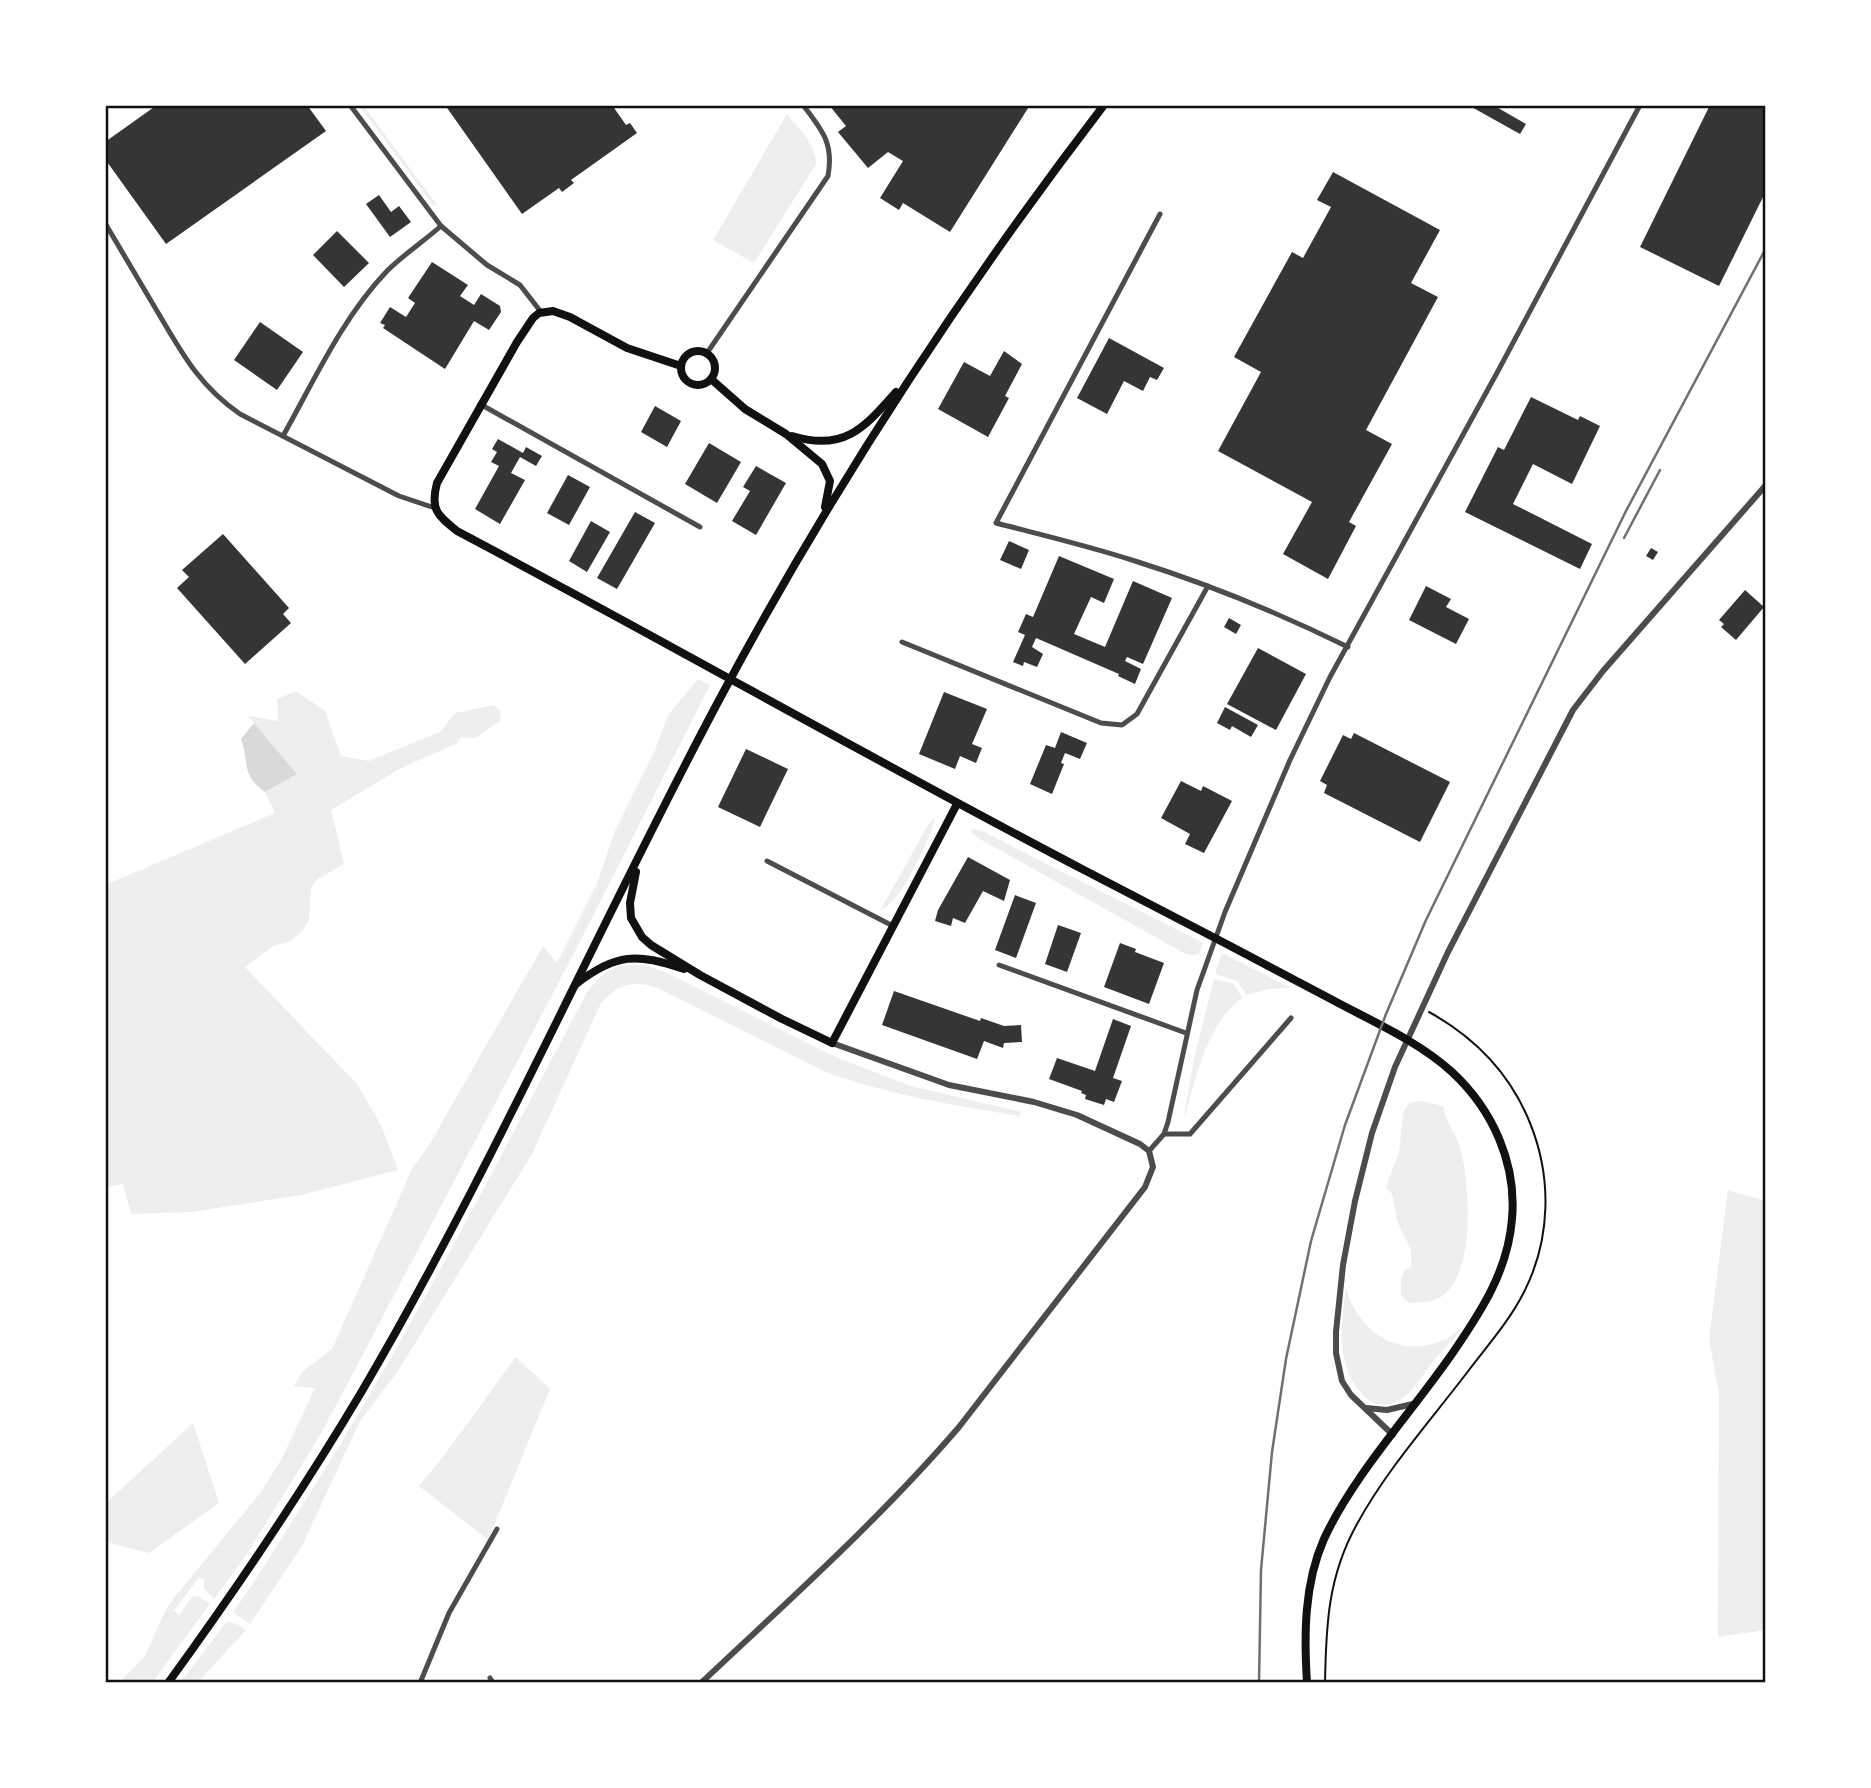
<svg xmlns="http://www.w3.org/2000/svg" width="1871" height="1788" viewBox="0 0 1871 1788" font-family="'Work Sans',sans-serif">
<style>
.green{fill:#eee}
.water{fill:#d9d9d9}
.building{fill:#353535}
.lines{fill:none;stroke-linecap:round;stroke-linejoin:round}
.path{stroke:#111;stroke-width:2}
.minor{stroke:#4c4c4c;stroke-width:5}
.tertiary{stroke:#4c4c4c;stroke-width:6}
.primary{stroke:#111;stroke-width:8}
.trunk{stroke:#111;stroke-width:8}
.rail{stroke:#707070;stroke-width:2.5}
.neatline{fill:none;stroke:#111;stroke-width:2.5}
</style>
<rect width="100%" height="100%" fill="#fff"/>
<!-- green -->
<g class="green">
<polygon points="359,105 363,105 437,205 433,205"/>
<path d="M787 114C800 130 816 143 816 164L754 263 713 240Z"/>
<polygon points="698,679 710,685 568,965 322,1432 245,1557 214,1599 204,1588 204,1579 199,1577 174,1611 179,1615 192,1597 198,1596 210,1604 152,1683 119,1683 145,1656 165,1611 173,1599 261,1492 281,1460 315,1388 294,1386 302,1372 332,1349 412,1169 429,1145 543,946 557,963 597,883 615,831 655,750 668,715"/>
<polygon points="296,691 325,711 341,756 369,761 440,732 455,713 494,705 501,712 500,721 475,738 461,737 456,744 401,768 331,810 344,864 318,879 311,888 309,920 303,930 291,941 273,946 245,967 357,1084 381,1125 398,1170 301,1195 191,1212 131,1214 123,1184 105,1187 105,885 275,813 265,792 297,774 248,716 278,721 277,699"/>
<path d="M935 818C931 837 899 906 881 909L928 825Z"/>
<polygon points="972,829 980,830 996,838 1203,943 1199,954 1191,955 1184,953 978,838 971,832"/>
<polygon points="1222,953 1291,988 1269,989 1246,995 1237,981 1215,974"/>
<path d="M625 964 648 966 665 972 835 1057 911 1086 1021 1112 1019 1116C954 1105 888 1095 826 1072L655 987C632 980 616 985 601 1003L532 1154 398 1371 360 1421 302 1546 250 1624 233 1612C259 1577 281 1538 305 1501 409 1337 497 1163 587 992 598 978 608 968 625 964Z"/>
<path d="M1214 979 1234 984 1242 998C1204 1027 1196 1081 1183 1123L1194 1058Z"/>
<path d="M1422 1101 1443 1106C1446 1123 1457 1135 1461 1151 1470 1187 1477 1283 1435 1300 1428 1303 1417 1302 1409 1303L1401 1295V1279L1405 1270 1411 1268V1250L1397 1221 1392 1194 1386 1187 1399 1152 1403 1113 1409 1103Z"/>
<polygon points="1728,1190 1766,1201 1766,1630 1718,1637 1719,1394 1709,1339"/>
<path d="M1346 1288C1356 1325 1388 1353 1428 1345 1441 1342 1453 1337 1462 1327 1453 1342 1441 1351 1431 1364 1420 1378 1411 1397 1393 1403 1383 1407 1372 1404 1364 1396 1335 1367 1341 1324 1346 1288Z"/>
<path d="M516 1357 550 1389 488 1540 419 1486C454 1445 483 1400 516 1357Z"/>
<polygon points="193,1423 219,1503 149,1553 105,1542 105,1504"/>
<polygon points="227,1621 239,1625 246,1630 197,1683 180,1683"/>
</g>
<!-- water -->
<path class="water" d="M254 723 297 774 265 792C240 774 250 763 241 739Z"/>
<!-- building -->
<g class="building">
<polygon points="157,105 307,105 326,131 166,244 105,159 105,142"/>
<polygon points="445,105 612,105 626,125 630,123 637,133 571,180 574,183 562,192 559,188 522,214"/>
<polygon points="829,105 1030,105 950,232 903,203 899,210 880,198 903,161 888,152 868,168 838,132 846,126"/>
<polygon points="1468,105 1493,105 1526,124 1520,134"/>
<polygon points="1710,105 1766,105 1766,191 1719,286 1640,247"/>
<polygon points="1333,172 1440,230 1411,283 1438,297 1366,430 1392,444 1349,522 1356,526 1328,579 1283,554 1312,502 1218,451 1261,372 1234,357 1292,252 1303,258 1331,207 1317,200"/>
<polygon points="379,195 391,212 399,206 411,222 390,237 366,204"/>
<polygon points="337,231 369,263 344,287 313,255"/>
<polygon points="432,262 468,285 460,296 474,305 481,294 500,306 501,312 489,330 474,321 445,369 383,328 385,325 380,323 390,307 406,317 415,303 408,298"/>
<polygon points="260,322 303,352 277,390 234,360"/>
<polygon points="1109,338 1164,368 1157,380 1150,377 1143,391 1124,381 1107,414 1077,398"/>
<polygon points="1004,351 1022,364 1005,396 1009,398 988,437 938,409 964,362 990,376"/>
<polygon points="1531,397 1578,420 1580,416 1600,426 1572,484 1533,464 1513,504 1592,544 1580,569 1465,512 1498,447 1504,450"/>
<polygon points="655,406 681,421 667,447 641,432"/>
<polygon points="498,439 523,453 526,447 542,456 536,466 520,457 511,473 525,480 500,524 475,509 499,466 491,462 497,452 492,449"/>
<polygon points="709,443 741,462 717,503 685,484"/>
<polygon points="756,466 786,483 756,535 732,521 750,491 743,487"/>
<polygon points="568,475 590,487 569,525 547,513"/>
<polygon points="635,512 655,523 617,589 597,578"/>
<polygon points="591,521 610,532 587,572 569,561"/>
<polygon points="223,534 289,608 283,614 291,623 245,664 177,588 189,577 182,570"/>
<polygon points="1009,541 1029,550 1021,569 1000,560"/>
<polygon points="1651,548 1658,552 1653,560 1646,556"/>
<polygon points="1059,556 1114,579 1104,603 1091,597 1074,634 1105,647 1133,581 1172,598 1143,664 1127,657 1125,661 1141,669 1135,684 1118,676 1119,674 1036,638 1032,647 1043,654 1037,667 1024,662 1023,666 1013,662 1025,635 1018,632 1026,614 1033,617"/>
<polygon points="1426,586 1451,599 1446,607 1469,619 1456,644 1409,620"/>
<polygon points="1745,590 1764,607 1736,640 1721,627 1724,624 1719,620"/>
<polygon points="1229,618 1241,625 1236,634 1224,627"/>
<polygon points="1258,648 1306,674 1276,730 1227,704"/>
<polygon points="944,692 987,709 972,744 982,748 976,763 960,756 955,769 919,754"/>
<polygon points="1225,707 1258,725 1251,737 1232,726 1230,730 1217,723"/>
<polygon points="1061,732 1087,743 1080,759 1065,753 1061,763 1064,764 1052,794 1030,784 1046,745 1055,748"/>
<polygon points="1354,733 1450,782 1420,842 1324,793 1327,785 1320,781 1343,735 1351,739"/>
<polygon points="746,749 788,769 760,827 718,807"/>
<polygon points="1181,781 1201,791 1203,786 1232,801 1204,853 1185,844 1190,834 1161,818"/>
<polygon points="968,857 1010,880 1004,901 983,891 965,923 953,918 951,926 935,921 938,910"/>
<polygon points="1015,895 1036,903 1016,958 995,950"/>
<polygon points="1058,925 1081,933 1067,972 1045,964"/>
<polygon points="1120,943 1136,949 1135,952 1164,963 1149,1004 1104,987"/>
<polygon points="894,991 980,1021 981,1018 1004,1026 1021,1025 1022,1042 1004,1043 1003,1048 984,1041 977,1059 882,1025"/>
<polygon points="1113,1019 1131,1026 1113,1078 1122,1081 1114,1102 1106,1099 1104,1105 1085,1099 1086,1095 1081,1093 1082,1091 1049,1079 1057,1058 1095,1071"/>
</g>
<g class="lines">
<!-- path -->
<path class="path" d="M1325 1683C1326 1625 1328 1576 1357 1524 1387 1469 1431 1420 1469 1370 1488 1345 1510 1320 1524 1292 1551 1239 1552 1177 1530 1123 1510 1073 1476 1038 1429 1012"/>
<!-- minor -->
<g class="minor">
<polyline points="350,105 441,226 487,265 520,285 541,312"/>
<path d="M1160 214 996 523C1042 535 1089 546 1135 561 1208 584 1279 613 1348 647"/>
<path d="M105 223C122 252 140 282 157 311 182 353 199 386 240 414L399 496 435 508"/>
<path d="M707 353 828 176C834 143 822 130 803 105"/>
<polyline points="480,404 700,527"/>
<path d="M283 436C314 381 342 318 387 271 403 255 424 241 441 226"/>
<polyline points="902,642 1101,723 1122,725 1137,714 1208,586"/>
<polyline points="767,861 893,926"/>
<polyline points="999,965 1186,1033"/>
<polyline points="1164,1134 1190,1134 1291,1018"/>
<polyline points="1149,1151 1164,1134 1168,1122 1197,990 1225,912 1290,760 1330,677 1498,371 1640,105"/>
<polyline points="490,1678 493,1683"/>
<polyline points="420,1683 449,1613 497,1529"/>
</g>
<!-- tertiary -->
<g class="tertiary">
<polyline points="1366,1408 1387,1410 1417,1403"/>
<polyline points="1393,1435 1351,1395 1342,1381 1336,1353 1336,1332 1343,1265 1355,1201 1372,1133 1395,1067 1448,952 1573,710 1603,671 1766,485"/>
<path d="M701 1683C789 1600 880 1519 959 1427L1145 1187 1153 1167 1149 1151 1140 1144 1077 1115 1034 1102 949 1085 832 1043"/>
</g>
<!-- primary -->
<g class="primary">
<circle cx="698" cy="368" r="17"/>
<path d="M681 366 627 348 570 317 553 311 539 313 533 318 517 342 437 483C430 509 437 515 457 531 667 642 873 760 1084 870 1166 912 1246 954 1327 997 1369 1020 1417 1040 1452 1072 1493 1110 1517 1164 1512 1219 1508 1270 1482 1310 1454 1351 1413 1411 1354 1474 1324 1539 1304 1584 1304 1635 1307 1683"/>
<polyline points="832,1043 957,804"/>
</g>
<!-- trunk -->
<g class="trunk">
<polyline points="711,379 745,409 786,434 822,464 830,481 825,507"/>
<path d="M792 436C844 452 864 428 896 392"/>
<polyline points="636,872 630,903 631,918 642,937 651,945 700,975 782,1019 832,1043"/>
<path d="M576 984C616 953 637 953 684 969"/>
<path d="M168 1683C237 1588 302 1492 362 1391 493 1168 597 929 718 702 830 492 960 293 1104 105"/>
</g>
<!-- rail -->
<g class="rail">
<polyline points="1624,538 1660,470"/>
<polyline points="1259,1683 1261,1570 1272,1452 1286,1359 1311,1241 1345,1125 1386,1014 1426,920 1626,511 1766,248"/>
</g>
</g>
<!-- border -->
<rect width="1871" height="1788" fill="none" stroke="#ffffff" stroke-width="214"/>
<rect x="107" y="107" width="1657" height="1574" class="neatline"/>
</svg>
